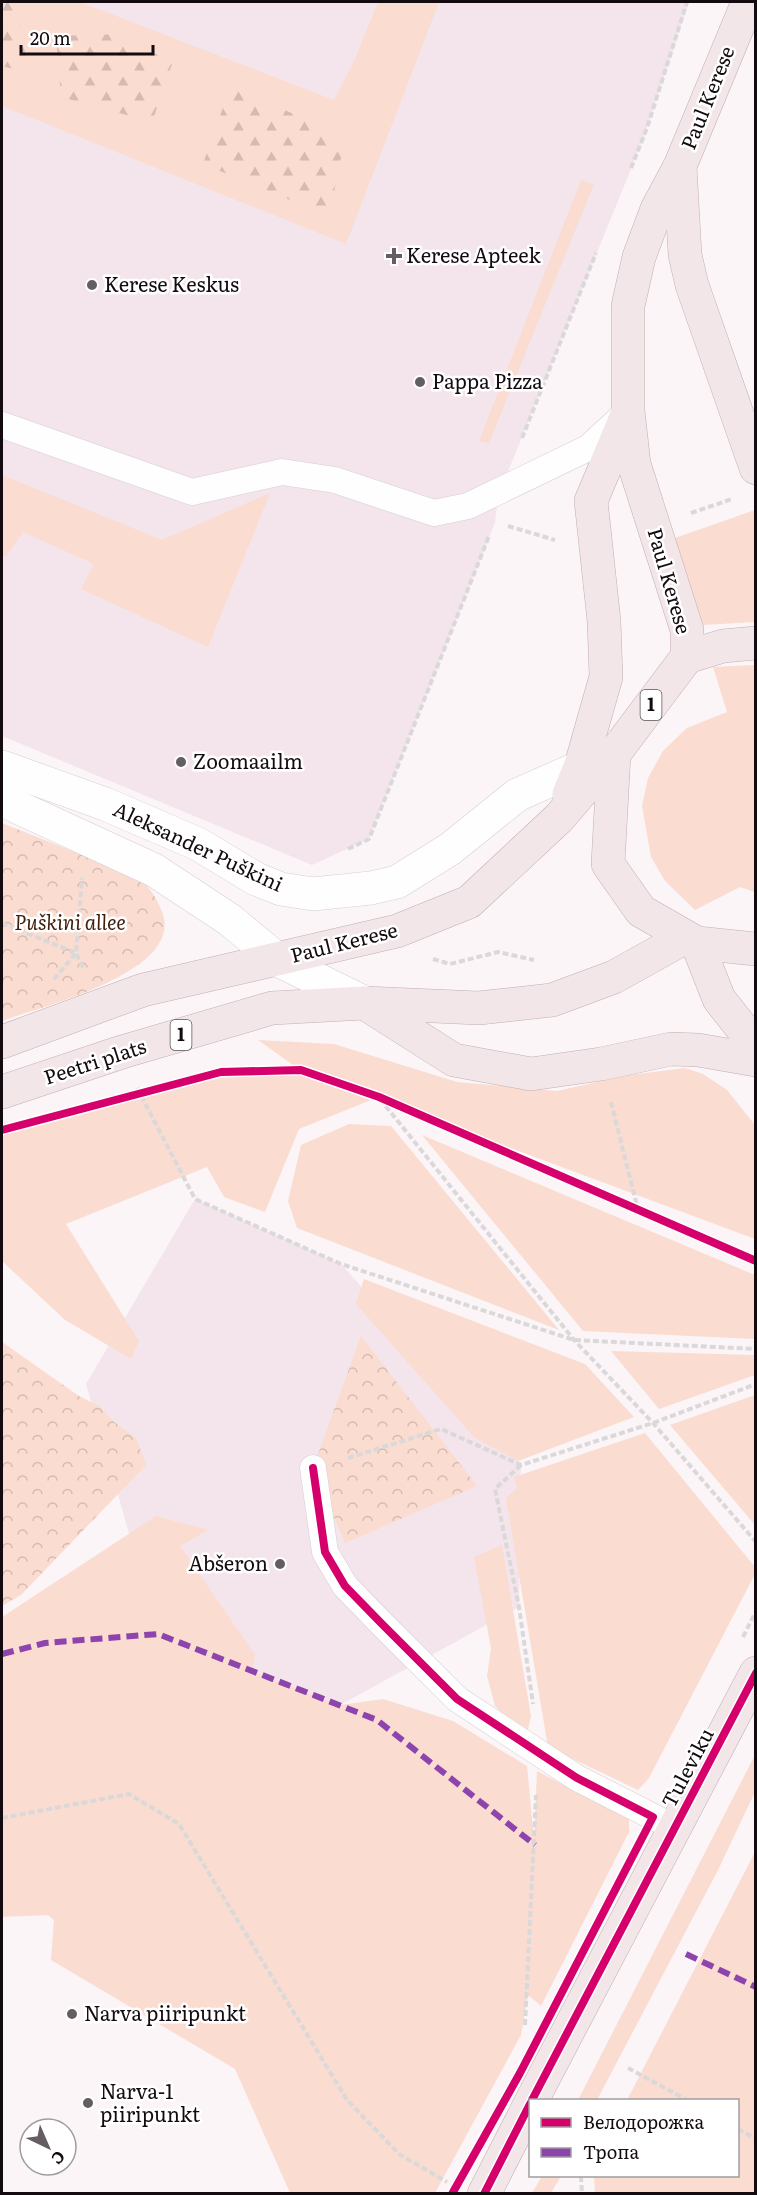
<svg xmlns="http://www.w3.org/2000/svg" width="757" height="2195" viewBox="0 0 757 2195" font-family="Literata,serif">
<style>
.built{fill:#f3e5eb}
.grass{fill:#fadcd1}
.forest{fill:url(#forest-firs)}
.park{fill:url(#park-crowns)}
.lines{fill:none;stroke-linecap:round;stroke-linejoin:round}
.service-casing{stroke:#d6ced2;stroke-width:27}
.tertiary-casing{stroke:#d6ced2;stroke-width:34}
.trunk-casing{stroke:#c0afb1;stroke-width:34}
.path{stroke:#dad8d9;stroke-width:4;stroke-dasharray:6 3;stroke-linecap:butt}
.service{stroke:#fefefe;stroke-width:26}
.tertiary{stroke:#fefefe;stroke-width:33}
.trunk{stroke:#f3e6e8;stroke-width:33}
.quiet{stroke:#8e44ad;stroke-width:6;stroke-dasharray:12 6;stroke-linecap:butt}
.cycleway-casing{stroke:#fff;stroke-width:11}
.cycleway{stroke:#d6006c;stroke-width:8}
.poi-dot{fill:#645d61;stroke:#fff;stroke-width:2}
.labels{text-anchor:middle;stroke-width:5;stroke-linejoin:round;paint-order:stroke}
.shield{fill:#fff;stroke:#5a5457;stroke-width:1.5}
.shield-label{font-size:18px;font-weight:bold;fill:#130b0f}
.street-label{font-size:20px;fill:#130b0f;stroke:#fff}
.poi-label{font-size:20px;fill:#130b0f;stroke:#fff;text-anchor:start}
.park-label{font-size:20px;font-style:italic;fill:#421f0d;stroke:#fff}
</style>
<defs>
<pattern id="forest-firs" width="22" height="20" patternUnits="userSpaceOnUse" patternTransform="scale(1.5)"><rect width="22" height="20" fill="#fadcd1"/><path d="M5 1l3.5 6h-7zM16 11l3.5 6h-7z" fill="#d5bbb2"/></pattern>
<pattern id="park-crowns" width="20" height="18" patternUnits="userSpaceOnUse" patternTransform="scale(1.5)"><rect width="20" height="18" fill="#fadcd1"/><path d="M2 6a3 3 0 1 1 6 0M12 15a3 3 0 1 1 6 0" fill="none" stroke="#d5bbb2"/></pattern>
</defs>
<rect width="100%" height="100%" fill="#fbf5f8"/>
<!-- built -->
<g class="built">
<polygon points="2,2 689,2 644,137 498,496 495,523 369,839 312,865 2,736"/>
<polygon points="195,1199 341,1264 521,1465 519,1607 340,1705 158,1634 86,1384"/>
</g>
<!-- grass -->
<g class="grass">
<polygon points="2,2 80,2 334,100 354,61 378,2 439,2 346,244 2,106"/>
<polygon points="581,180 594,184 489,443 479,441"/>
<polygon points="2,475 162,540 270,493 208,647 81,589 94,564 23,532 6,557 2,555"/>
<polygon points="755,510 755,622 703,625 675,538"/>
<polygon points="755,665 755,892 740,887 695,910 665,881 651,857 642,806 648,778 663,751 687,728 727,712 713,667"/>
<polygon points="258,1040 334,1044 457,1082 557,1091 629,1075 685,1068 703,1074 727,1090 755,1125 755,1239 376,1098 299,1129 265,1212 224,1197 207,1167 66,1224 139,1341 131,1359 65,1320 2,1261 2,1130 221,1072 300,1070"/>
<polygon points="349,1124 391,1126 559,1330 297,1228 288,1201 301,1145"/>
<polygon points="422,1135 755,1275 755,1339 583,1331"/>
<polygon points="364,1279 585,1364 634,1417 518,1461 474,1437 356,1304"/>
<polygon points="611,1351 755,1355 755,1375 659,1409"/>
<polygon points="755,1395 756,1395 755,1525 670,1425"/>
<polygon points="645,1433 755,1567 755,1574 649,1778 638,1790 548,1747 506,1498 517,1488 514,1477"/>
<polygon points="156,1516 208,1530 180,1546 255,1655 252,1671 340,1705 383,1699 453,1721 527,1766 534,1839 537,1771 629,1819 629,1832 541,2006 528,1995 521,2035 435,2193 290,2193 235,2069 51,1960 54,1920 48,1915 2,1917 2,1617"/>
<polygon points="502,1545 531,1716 526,1739 495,1706 487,1676 491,1648 474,1557"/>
<polygon points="755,1755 755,1792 718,1870 597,2100 578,2100"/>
<polygon points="755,1852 755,2193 595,2193 594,2176 738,2176 738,2100 627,2100"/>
<polygon points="542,2176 561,2176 551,2193 532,2193"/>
</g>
<!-- forest -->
<g class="forest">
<polygon points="2,2 15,3 29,73 2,66"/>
<polygon points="124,34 172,64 152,122 61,97 56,36"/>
<polygon points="231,85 345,138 329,216 203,164"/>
</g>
<!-- park -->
<g class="park">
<path d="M2 823 135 876C149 886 156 896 162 912 186 972 40 1007 2 1021Z"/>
<polygon points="361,1336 477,1486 345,1543 313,1468"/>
<polygon points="2,1342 79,1396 99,1406 114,1422 136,1438 146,1465 21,1595 2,1606"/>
</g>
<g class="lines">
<defs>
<g id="service">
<polyline points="2,425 192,492 282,472 335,480 434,513 468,506 588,448 624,415"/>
<polyline points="313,1468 325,1552 345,1586 381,1623 457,1699 577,1778 675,1828"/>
</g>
<g id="tertiary">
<polyline points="2,767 105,804 198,844 256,879 281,889 313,894 371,888 397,882 450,849 517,795 601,758"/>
<polyline points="2,800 154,870 230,920 278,960 365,1003"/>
</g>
<g id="trunk">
<polyline points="680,167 685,255 692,285 756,468"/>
<polyline points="687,657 723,646 756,643"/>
<polyline points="614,754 608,864 641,911 697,943 756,949"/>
<polyline points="569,794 581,765 606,677 604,621 591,501 627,415"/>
<polyline points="697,943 719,999 756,1046"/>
<polyline points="369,1006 454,1060 531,1074 601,1064 671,1049 698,1050 756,1060"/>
<polyline points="2,1042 143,990 397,931 469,902 559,818 614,754 687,657 687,630 634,464 628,411 628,306 639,257 657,209 680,166 748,2"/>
<polyline points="2,1092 122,1052 272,1008 365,1003 479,1008 552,1000 614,977 684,938"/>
<polyline points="532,2100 756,1673"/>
<polyline points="484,2194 530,2104"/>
</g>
</defs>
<!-- service casing -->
<use href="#service" class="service-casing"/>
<!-- tertiary casing -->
<use href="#tertiary" class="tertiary-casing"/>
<!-- trunk casing -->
<use href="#trunk" class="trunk-casing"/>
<!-- path -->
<g class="path">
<polyline points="631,168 647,128 687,2"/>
<polyline points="522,438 596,253"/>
<polyline points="691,513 732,499"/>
<polyline points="508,526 555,540"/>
<polyline points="348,849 369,839 489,536"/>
<polyline points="2,923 76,953 84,969"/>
<polyline points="433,959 450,964 498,952 534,960"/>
<polyline points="54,979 76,953 82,878"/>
<polyline points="137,1088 195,1199 341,1264 574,1340 756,1349"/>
<polyline points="380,1099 574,1340 653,1423 756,1542"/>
<polyline points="611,1102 638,1210"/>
<polyline points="89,1108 221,1072 301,1070 379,1097 756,1261"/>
<polyline points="348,1458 441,1429 521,1465 653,1423 756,1384"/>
<polyline points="521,1465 495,1489 519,1607 533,1704"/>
<polyline points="743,1637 756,1611"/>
<polyline points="2,1818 129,1794 179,1824 347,2100 399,2154 447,2182"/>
<polyline points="525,2025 536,1795"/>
<polyline points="628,2068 687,2100"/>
<polyline points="738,2129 756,2139"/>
<polyline points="581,2176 582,2194"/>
</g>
<!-- service -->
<use href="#service" class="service"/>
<!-- tertiary -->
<use href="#tertiary" class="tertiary"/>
<!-- trunk -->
<use href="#trunk" class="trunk"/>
<!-- quiet -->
<g class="quiet">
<polyline points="2,1654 45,1643 158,1634 377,1720 535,1845"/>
<polyline points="686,1954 756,1987"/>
</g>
<defs>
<g id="cycleway">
<polyline points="2,1130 221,1072 301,1070 379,1097 756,1261"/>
<polyline points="313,1468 325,1552 345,1586 381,1623 457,1699 577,1778 653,1817 520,2073 452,2194"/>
<polyline points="532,2100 756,1673"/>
<polyline points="484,2194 530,2104"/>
</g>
</defs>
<!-- cycleway casing -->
<use href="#cycleway" class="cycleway-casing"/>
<!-- cycleway -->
<use href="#cycleway" class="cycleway"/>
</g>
<!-- markers -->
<g class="poi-dot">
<path d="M391 247h6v6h6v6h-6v6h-6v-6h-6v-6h6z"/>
<circle cx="92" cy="285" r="6"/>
<circle cx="420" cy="382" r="6"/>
<circle cx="181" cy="762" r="6"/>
<circle cx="280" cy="1564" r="6"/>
<circle cx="72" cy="2014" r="6"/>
<circle cx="88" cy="2103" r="6"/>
</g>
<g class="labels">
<!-- shield labels -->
<g class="shield">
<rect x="640.5" y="690" width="21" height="30" rx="4.5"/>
<rect x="170.5" y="1020" width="21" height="30" rx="4.5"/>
</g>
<g class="shield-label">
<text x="651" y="711">1</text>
<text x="181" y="1041">1</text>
</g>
<!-- street labels -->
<g class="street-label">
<text transform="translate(708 98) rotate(-68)" y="7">Paul Kerese</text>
<text transform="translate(669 581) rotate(74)" y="7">Paul Kerese</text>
<text transform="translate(198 847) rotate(25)" y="7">Aleksander Puškini</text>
<text transform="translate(344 943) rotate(-14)" y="7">Paul Kerese</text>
<text transform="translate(95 1062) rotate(-18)" y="7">Peetri plats</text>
<text transform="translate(688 1768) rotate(-62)" y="7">Tuleviku</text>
</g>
<!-- poi labels -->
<g class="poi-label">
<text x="406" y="263">Kerese Apteek</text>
<text x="104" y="292">Kerese Keskus</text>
<text x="432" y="389">Pappa Pizza</text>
<text x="193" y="769">Zoomaailm</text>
<text x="268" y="1571" text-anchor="end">Abšeron</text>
<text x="84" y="2021">Narva piiripunkt</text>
<text x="100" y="2099">Narva-1<tspan x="100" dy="23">piiripunkt</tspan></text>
</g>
<!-- park labels -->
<g class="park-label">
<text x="70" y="930">Puškini allee</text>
</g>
</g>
<!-- border -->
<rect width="757" height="2195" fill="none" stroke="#130b0f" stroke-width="6"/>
<!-- legend -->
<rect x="529" y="2099" width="210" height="78" fill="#ffffff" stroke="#a19d9f" stroke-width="1.5"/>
<rect x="541" y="2118" width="30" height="9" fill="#d6006c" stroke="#a19d9f" stroke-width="1.5"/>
<text x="583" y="2129" font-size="18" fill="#130b0f">Велодорожка</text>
<rect x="541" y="2148" width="30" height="9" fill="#8e44ad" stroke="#a19d9f" stroke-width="1.5"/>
<text x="583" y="2159" font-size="18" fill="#130b0f">Тропа</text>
<!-- north arrow -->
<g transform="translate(48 2147) rotate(136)"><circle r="28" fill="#ffffff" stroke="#a19d9f" stroke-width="1.5"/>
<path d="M0-4.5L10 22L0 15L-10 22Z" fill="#645d61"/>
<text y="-9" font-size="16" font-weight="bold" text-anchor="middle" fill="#130b0f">С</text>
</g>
<!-- scale -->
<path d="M21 45v9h132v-9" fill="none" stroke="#130b0f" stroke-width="3"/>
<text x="30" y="45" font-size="18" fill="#130b0f" stroke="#ffffff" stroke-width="4.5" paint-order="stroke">20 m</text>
</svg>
